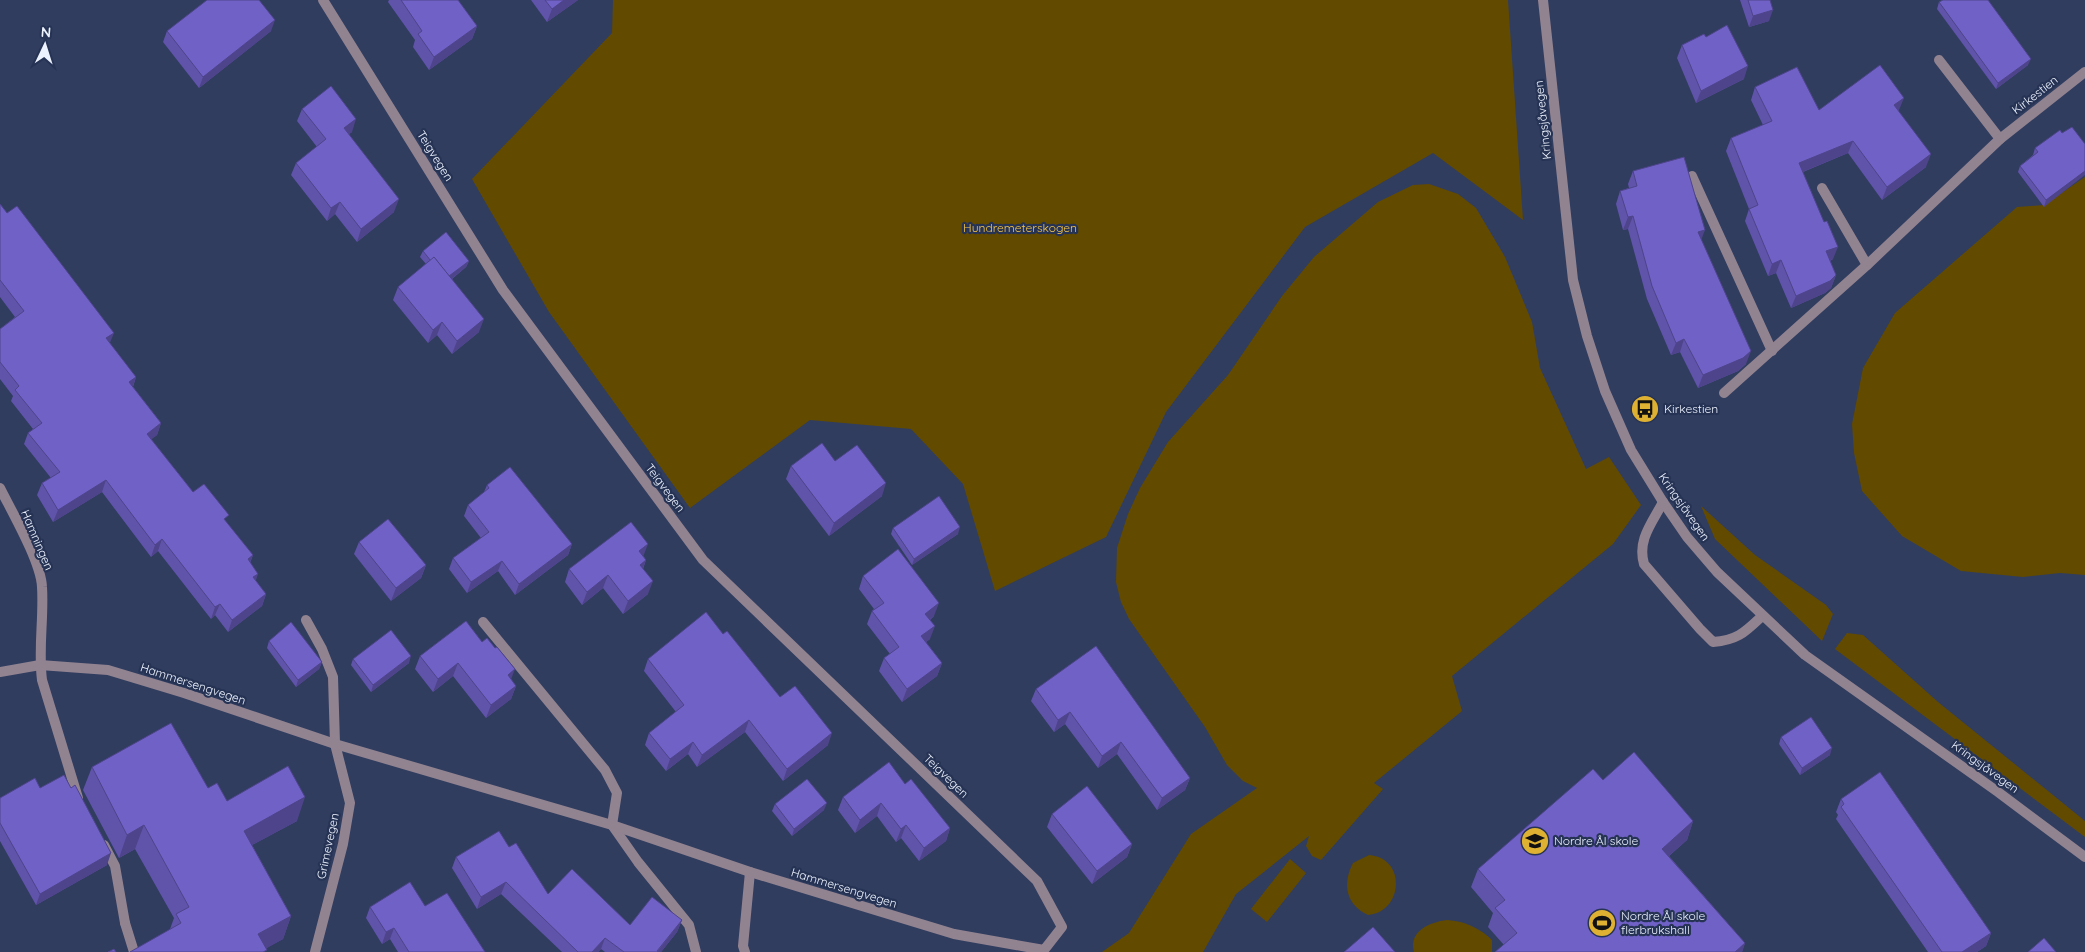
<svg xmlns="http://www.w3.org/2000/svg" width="2085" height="952" viewBox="0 0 2085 952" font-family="Quicksand,sans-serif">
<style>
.green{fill:#624a00}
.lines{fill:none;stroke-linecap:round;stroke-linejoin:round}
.service{stroke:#928391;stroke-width:10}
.minor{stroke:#928391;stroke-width:10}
.tertiary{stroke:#928391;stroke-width:10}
.wall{fill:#6053aa}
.shaded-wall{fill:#4e448b}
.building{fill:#7061c6;stroke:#4e448b}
.labels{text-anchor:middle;stroke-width:4.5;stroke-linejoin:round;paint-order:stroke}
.street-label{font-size:12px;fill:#ecf2fe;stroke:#263354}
.park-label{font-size:12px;fill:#f7c84e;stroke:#263354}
.poi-label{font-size:12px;fill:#ecf2fe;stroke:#263354;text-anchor:start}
</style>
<rect width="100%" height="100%" fill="#303d5f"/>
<!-- green -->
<g class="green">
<polygon points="613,0 1508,0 1523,220 1433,153 1305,227 1166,412 1106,537 995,591 963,484 911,429 810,420 690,508 549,312 472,179 612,33"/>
<polygon points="2085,177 2085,575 2060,573 2023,577 1961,571 1902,536 1862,491 1854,453 1852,424 1863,368 1895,313 2017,207 2044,205"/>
<polygon points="1429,184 1458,194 1476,208 1505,257 1532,322 1540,368 1586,469 1609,457 1641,505 1613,544 1452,676 1462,711 1374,783 1383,789 1321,860 1312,856 1306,846 1309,836 1236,894 1203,952 1102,952 1129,933 1191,834 1257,788 1243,781 1227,765 1205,727 1129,619 1121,602 1116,582 1117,548 1128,514 1140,488 1168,442 1228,375 1282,296 1314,257 1378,202 1413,185"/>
<polygon points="1701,506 1755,555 1826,605 1833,614 1822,641 1715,539"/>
<polygon points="1847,633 1863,635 1938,702 2085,821 2085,837 1835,649"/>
<path d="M1369 855C1407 858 1403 912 1368 915 1346 905 1342 884 1353 863Z"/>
<polygon points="1290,859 1306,873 1267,922 1251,909"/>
<path d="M1447 920C1464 921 1480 928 1492 940V952H1414C1408 931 1430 922 1447 920Z"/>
</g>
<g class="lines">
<!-- service -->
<g class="service">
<path d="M1663 502C1652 523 1637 540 1644 564L1700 629 1713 642C1738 640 1745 632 1762 616"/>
<polyline points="612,825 638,862 689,925 696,952"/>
<polyline points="125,923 134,952"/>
<polyline points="745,952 743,946 750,872"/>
</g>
<!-- minor -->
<g class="minor">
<polyline points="1939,60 2000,139"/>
<polyline points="1692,176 1772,351"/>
<polyline points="1822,188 1867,265"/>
<polyline points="1724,393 1867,265 2000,139 2085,72"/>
<path d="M0 488C12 512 41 562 42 587 44 618 38 649 42 680L78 798"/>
<polyline points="306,620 322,649 333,677 335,744 350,803 343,844 315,952"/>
<polyline points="483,622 605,770 617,793 612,825"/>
<polyline points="0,672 40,665 108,670 184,693 335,744 612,825 750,872 954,934 1044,950 1062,927 1037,881 703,560 503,290 323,0"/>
<polyline points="104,845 115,866 125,923"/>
</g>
<!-- tertiary -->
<polyline class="tertiary" points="1543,0 1573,280 1587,336 1605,391 1631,450 1663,502 1687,537 1717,572 1805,655 1998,792 2085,857"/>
</g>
<!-- wall -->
<g class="wall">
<polygon points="389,0 458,0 477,26 472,39 429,70 413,47 415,40 388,2"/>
<polygon points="531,0 578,0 547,22"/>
<polygon points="1740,0 1770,0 1769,21 1749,27"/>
<polygon points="1939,2 2028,65 1996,89 1937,9"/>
<polygon points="167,31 271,31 199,88 163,42"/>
<polygon points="1682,45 1744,79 1696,103 1677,58"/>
<polygon points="1755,87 1819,110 1899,110 1898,111 1926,167 1882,200 1848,153 1803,172 1833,259 1830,261 1836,275 1831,288 1825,293 1791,308 1776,273 1768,276 1745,221 1749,209 1726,151 1731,138 1763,125 1751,100"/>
<polygon points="302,109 352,132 349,134 394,212 357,242 335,214 327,221 291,175 296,163 317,147 297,121"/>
<polygon points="2062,133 2085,144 2044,207 2018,172 2020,166 2033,155 2035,148"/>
<polygon points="1633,171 1701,239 1746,364 1738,371 1698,388 1680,352 1671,355 1647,299 1628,229 1623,230 1616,204 1620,191 1629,188 1628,184"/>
<polygon points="0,204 136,377 133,387 161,423 157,435 151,439 193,492 226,522 253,555 250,563 256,581 266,594 262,606 228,632 215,615 211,619 158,551 151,557 102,492 53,522 37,495 42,483 51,478 24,444 28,433 33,429 11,401 13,396 0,379 0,329 15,317 0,297"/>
<polygon points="423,251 469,261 466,267 452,279 479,332 452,354 437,335 428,343 393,300 398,287 426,264 420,257"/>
<polygon points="835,461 882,496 829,536 786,479 791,466"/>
<polygon points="487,485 572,544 568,555 515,595 498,571 467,593 449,569 453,558 481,538 464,516 468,505 484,492"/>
<polygon points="893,528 958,534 912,565 891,534"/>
<polygon points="359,542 426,565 421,578 391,601 354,554"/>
<polygon points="643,556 646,560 643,569 648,594 623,614 603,588 582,605 565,582 569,569"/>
<polygon points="863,576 934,616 930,620 930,639 926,642 942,663 937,676 902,702 879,671 884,658 890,654 867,624 872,611 874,609 859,589"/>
<polygon points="466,621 516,686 511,699 486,718 453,676 433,692 415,669 420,656"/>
<polygon points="723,634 780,697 828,745 783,781 745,732 697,767 688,754 666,771 645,745 649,733 676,712 644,671 648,659"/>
<polygon points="269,641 322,662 319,669 296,687 267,648"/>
<polygon points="353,659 409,663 371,692 351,665"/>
<polygon points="1036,689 1190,778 1185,790 1157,810 1117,754 1098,768 1065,724 1054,732 1031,701"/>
<polygon points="1781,737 1830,755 1800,775 1779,744"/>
<polygon points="92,767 208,788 227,801 297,821 252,845 291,916 283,939 266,948 170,929 174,918 135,849 119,858 83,790"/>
<polygon points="1603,780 1693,821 1687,840 1669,856 1745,943 1742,952 1495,952 1504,945 1488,927 1493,913 1471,887 1478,869"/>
<polygon points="905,784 950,828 946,841 919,861 901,838 896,842 877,816 855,833 838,810 843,797"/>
<polygon points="40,788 107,865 36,905 0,841 0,798"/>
<polygon points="1841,799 1991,933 1986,946 1977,952 1928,952 1836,819 1838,815 1836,812"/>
<polygon points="775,804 824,810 792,836 772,811"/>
<polygon points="1052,814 1132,844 1127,857 1092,884 1047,827"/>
<polygon points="509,847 548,894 630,925 682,920 677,932 661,952 605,952 601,949 598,952 562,952 501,894 477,909 452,868 456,857"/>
<polygon points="425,906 485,952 398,952 390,939 382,944 366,918 370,907"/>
</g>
<!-- shaded-wall -->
<g class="shaded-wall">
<polygon points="564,0 578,0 547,22 552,9"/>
<polygon points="1773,10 1769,21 1749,27 1753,16"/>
<polygon points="275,20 271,31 199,88 203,77"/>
<polygon points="477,26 472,39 429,70 434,57"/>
<polygon points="2031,59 2028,65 1996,89 1998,83"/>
<polygon points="1748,66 1744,79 1696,103 1701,91"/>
<polygon points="1904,98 1899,110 1889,117 1894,105"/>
<polygon points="356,119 352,132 340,141 344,128"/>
<polygon points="1853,141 1848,153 1795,175 1799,163"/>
<polygon points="1931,154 1926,167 1882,200 1887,187"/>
<polygon points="2085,171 2085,175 2044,207 2046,200"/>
<polygon points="399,199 394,212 357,242 361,229"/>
<polygon points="340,202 335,214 327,221 331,208"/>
<polygon points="1633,216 1628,229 1623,230 1628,217"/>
<polygon points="1705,230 1700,243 1698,232"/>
<polygon points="1838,247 1833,259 1821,264 1826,251"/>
<polygon points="1781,260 1776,273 1768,276 1772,264"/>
<polygon points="469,261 466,267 443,286 445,279"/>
<polygon points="1836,275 1831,288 1825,293 1791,308 1796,296"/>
<polygon points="484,319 479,332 452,354 457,341"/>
<polygon points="442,322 437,335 428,343 433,330"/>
<polygon points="114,333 109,345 106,338"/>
<polygon points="1684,339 1680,352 1671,355 1676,343"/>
<polygon points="1751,351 1746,364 1738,371 1698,388 1703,375"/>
<polygon points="136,377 132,389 129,382"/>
<polygon points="161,423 157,435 143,446 147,434"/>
<polygon points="106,480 102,492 53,522 58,510"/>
<polygon points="886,483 882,496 829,536 834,523"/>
<polygon points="960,527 958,534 912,565 914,559"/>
<polygon points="162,539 158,551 151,557 155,545"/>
<polygon points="572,544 568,555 515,595 519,584"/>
<polygon points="648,544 643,557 639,551"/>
<polygon points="253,555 248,567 248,559"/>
<polygon points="646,560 641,573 640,565"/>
<polygon points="502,561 498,571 467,593 471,582"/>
<polygon points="426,565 421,578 391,601 396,588"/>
<polygon points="258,574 254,586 253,577"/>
<polygon points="608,575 603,588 582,605 587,592"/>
<polygon points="653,581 648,594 623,614 628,601"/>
<polygon points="266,594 262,606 228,632 232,620"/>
<polygon points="939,603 934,616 920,627 925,614"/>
<polygon points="220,604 215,615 211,619 215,607"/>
<polygon points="935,626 930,639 917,649 921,636"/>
<polygon points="411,656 409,663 371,692 373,685"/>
<polygon points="322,662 319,669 296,687 298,680"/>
<polygon points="458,663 453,676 433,692 438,679"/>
<polygon points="942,663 937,676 902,702 907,689"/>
<polygon points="515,669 510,682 508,675"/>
<polygon points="516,686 511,699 486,718 491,705"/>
<polygon points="1070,712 1065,724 1054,732 1058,720"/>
<polygon points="749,720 745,732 697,767 702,755"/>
<polygon points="832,733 828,745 783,781 787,769"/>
<polygon points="693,742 688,754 666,771 670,759"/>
<polygon points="1121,742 1117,754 1098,768 1102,756"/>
<polygon points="1832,748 1830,755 1800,775 1802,768"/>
<polygon points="1190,778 1185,790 1157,810 1162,798"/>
<polygon points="305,797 297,821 235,854 244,831"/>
<polygon points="827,803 824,810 792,836 794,829"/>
<polygon points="881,803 877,816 855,833 860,820"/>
<polygon points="1693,821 1687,840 1656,867 1662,849"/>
<polygon points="144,825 135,849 119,858 127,835"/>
<polygon points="906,825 901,838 896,842 901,829"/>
<polygon points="950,828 946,841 919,861 924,848"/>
<polygon points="1132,844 1127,857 1092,884 1097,871"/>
<polygon points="111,853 107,865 36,905 40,894"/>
<polygon points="506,882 501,894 477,909 481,897"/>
<polygon points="291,916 283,939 260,952 258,934"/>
<polygon points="682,920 677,932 661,952 657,952"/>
<polygon points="394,928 390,939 382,944 386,932"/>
<polygon points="1991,933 1986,946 1977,952 1962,952"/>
<polygon points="605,938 601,949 598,952 592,952"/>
<polygon points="1745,943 1742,952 1735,952"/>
</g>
<!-- building -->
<g class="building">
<polygon points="207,0 259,0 275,20 203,77 167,31"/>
<polygon points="401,0 458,0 477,26 434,57 418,34 422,31"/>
<polygon points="545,0 564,0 552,9"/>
<polygon points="1748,0 1770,0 1773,10 1753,16"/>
<polygon points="1943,0 1988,0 2031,59 1998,83 1939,2"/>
<polygon points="1727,25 1748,66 1701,91 1682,45 1704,34 1706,37"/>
<polygon points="1880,65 1904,98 1894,105 1931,154 1887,187 1853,141 1799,163 1824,222 1827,221 1838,247 1826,251 1836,275 1830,281 1796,296 1781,260 1772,264 1749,209 1758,205 1731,138 1772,121 1755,87 1797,67 1819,110"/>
<polygon points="331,86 356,119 344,128 399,199 361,229 340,202 331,208 296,163 326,139 302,109"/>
<polygon points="2072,127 2085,144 2085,171 2046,200 2020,166 2038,152 2035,148 2060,130 2062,133"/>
<polygon points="1684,157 1705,230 1698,232 1751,351 1743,358 1703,375 1684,339 1676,343 1652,286 1633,216 1628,217 1620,191 1637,186 1633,171"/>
<polygon points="0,204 7,213 17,206 114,333 106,338 136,377 129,382 161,423 147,434 193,492 204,484 229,515 224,519 253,555 248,559 258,574 253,577 266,594 232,620 220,604 215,607 162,539 155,545 106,480 58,510 42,483 60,472 28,433 42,423 15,390 19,386 0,362 0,329 24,311 0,280"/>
<polygon points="446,232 469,261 449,276 434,257 431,261 423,251"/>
<polygon points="434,257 484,319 457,341 442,322 433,330 398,287"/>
<polygon points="822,443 835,461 857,445 886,483 834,523 791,466"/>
<polygon points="510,467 572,544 519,584 502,561 471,582 453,558 489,532 468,505 489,488 487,485"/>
<polygon points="939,496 960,527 914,559 893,528"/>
<polygon points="388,519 426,565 396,588 359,542"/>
<polygon points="631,522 648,544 639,551 646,560 640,565 653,581 628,601 608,575 587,592 569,569"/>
<polygon points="898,549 939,603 925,614 935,626 921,636 942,663 907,689 884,658 899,647 872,611 884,603 863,576"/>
<polygon points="706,612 723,634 727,631 780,697 795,686 832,733 787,769 749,720 702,755 693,742 670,759 649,733 684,705 648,659"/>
<polygon points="466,621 482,642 487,638 495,648 497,647 515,669 508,675 516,686 491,705 458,663 438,679 420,656"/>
<polygon points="291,622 322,662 298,680 269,641"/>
<polygon points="391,630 411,656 373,685 353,659"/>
<polygon points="1096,646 1190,778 1162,798 1121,742 1102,756 1070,712 1058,720 1036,689"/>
<polygon points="1811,717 1832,748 1802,768 1781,737"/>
<polygon points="171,723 208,788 217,783 227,801 288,766 305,797 244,831 291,916 258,934 267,950 263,952 130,952 181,923 176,914 189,907 144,825 127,835 92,767"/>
<polygon points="1634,752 1693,821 1662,849 1745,943 1735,952 1495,952 1517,933 1495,908 1505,900 1478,869 1593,769 1603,780"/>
<polygon points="889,762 905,784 911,779 950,828 924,848 906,825 901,829 881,803 860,820 843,797"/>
<polygon points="1880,772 1991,933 1962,952 1942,952 1841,807 1844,804 1841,799"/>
<polygon points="64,775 71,788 75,785 111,853 40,894 0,823 0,798 35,778 40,788"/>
<polygon points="807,779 827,803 794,829 775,804"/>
<polygon points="1087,786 1132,844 1097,871 1052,814"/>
<polygon points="499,831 509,847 516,843 548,894 572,869 630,925 652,897 682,920 657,951 659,952 624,952 605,938 592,952 578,952 506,882 481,897 456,857"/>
<polygon points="410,882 425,906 447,893 485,952 409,952 394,928 386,932 370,907"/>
<polygon points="1373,927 1395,952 1344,952"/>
<polygon points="2044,938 2056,952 2028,952"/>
<polygon points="114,949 116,952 108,952"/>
</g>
<!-- icons -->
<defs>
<symbol id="bus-disc" viewBox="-11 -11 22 22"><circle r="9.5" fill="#dfb133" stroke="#263354"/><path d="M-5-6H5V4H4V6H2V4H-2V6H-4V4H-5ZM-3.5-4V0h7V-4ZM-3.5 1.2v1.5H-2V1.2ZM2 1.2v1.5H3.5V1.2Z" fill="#111"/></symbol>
<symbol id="school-disc" viewBox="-11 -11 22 22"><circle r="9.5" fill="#dfb133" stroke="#263354"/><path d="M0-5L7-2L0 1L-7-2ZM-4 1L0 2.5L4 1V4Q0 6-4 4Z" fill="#111"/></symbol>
<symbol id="stadium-disc" viewBox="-11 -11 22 22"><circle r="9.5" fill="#dfb133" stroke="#263354"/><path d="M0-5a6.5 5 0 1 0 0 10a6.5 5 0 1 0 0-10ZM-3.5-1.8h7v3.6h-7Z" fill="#111"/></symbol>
</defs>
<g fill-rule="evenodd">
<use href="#bus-disc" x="1629" y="393" width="32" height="32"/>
<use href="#school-disc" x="1519" y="825" width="32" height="32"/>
<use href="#stadium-disc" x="1586" y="907" width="32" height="32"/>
</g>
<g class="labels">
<!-- street labels -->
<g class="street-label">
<text transform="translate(2035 95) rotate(-38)" y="4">Kirkestien</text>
<text transform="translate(1543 120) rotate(-96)" y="4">Kringsjåvegen</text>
<text transform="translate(435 156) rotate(58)" y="4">Teigvegen</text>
<text transform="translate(665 488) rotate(53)" y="4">Teigvegen</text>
<text transform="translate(1684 507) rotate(55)" y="4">Kringsjåvegen</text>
<text transform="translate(37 540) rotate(67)" y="4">Hamningen</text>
<text transform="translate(193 684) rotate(18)" y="4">Hammersengvegen</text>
<text transform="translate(1985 767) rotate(36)" y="4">Kringsjåvegen</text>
<text transform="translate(946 776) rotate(44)" y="4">Teigvegen</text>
<text transform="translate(328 846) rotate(-78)" y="4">Grimevegen</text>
<text transform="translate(844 888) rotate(17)" y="4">Hammersengvegen</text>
</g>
<!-- park labels -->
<g class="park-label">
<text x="1020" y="232">Hundremeterskogen</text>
</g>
<!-- poi labels -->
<g class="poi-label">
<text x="1664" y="413">Kirkestien</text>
<text x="1554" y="845">Nordre Ål skole</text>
<text x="1621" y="920">Nordre Ål skole<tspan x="1621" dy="14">flerbrukshall</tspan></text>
</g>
</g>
<!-- north arrow -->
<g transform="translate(45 45) rotate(4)" stroke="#263354" stroke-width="4" paint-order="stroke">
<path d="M0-4L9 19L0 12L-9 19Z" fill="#ecf2fe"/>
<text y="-8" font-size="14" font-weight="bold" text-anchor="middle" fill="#ecf2fe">N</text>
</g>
</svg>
